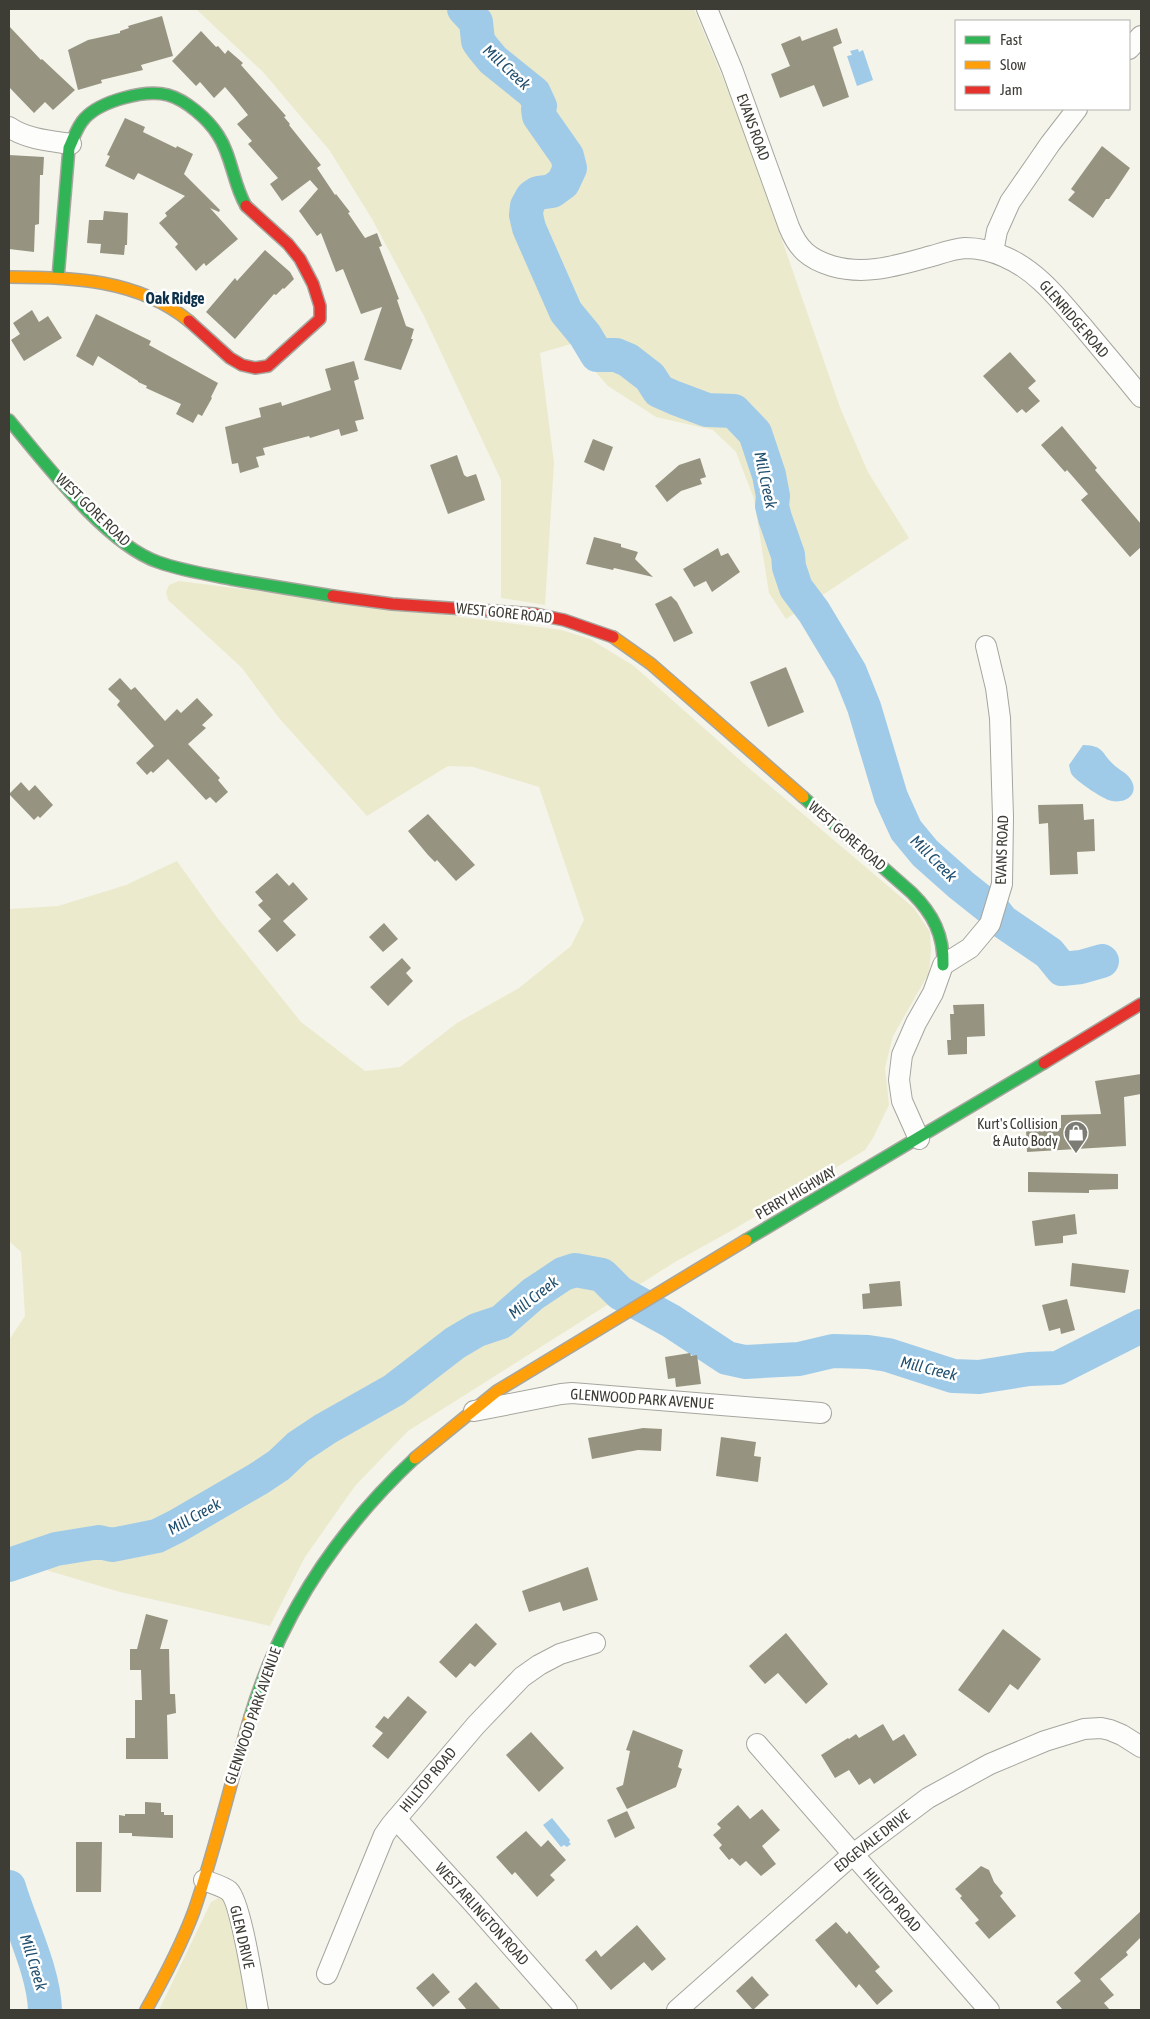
<svg xmlns="http://www.w3.org/2000/svg" width="1150" height="2019" viewBox="0 0 1150 2019" font-family="'Asap Condensed',sans-serif">
<style>
.green{fill:#eceacd}
.water{fill:#9fcbe9}
.lines{fill:none;stroke-linecap:round;stroke-linejoin:round}
.river{stroke:#9fcbe9;stroke-width:34}
.building{fill:#969481}
.street-casing{stroke:#a6a69f;stroke-width:22}
.fast-casing{stroke:#a6a69f;stroke-width:14}
.slow-casing{stroke:#a6a69f;stroke-width:14}
.jam-casing{stroke:#a6a69f;stroke-width:14}
.street{stroke:#fdfdfc;stroke-width:20}
.fast{stroke:#30b455;stroke-width:11}
.slow{stroke:#ff9f0a;stroke-width:11}
.jam{stroke:#e5322d;stroke-width:11}
.labels{text-anchor:middle;stroke-width:5;stroke-linejoin:round;paint-order:stroke}
.street-label{font-size:15px;fill:#3d3c35;stroke:#fff}
.poi-label{font-size:15px;fill:#3d3c35;stroke:#fff;text-anchor:end}
.water-label{font-size:16px;font-style:italic;fill:#204f6f;stroke:#fff}
.neighbourhood-label{font-size:16px;font-weight:bold;fill:#0d314a;stroke:#fff}
</style>
<rect width="100%" height="100%" fill="#f4f4ea"/>
<!-- green -->
<g class="green">
<polygon points="196,9 694,9 740,119 841,410 868,472 909,538 786,619 769,593 754,499 736,452 713,430 656,417 608,386 571,344 540,353 554,463 545,605 501,598 501,480 424,316 372,219 330,151 263,72"/>
<polygon points="179,581 562,630 590,639 634,666 750,769 914,908 930,932 931,950 929,973 893,1036 885,1068 889,1105 873,1138 865,1150 736,1228 675,1262 408,1431 355,1486 305,1557 270,1626 120,1592 9,1559 9,1340 25,1316 21,1252 9,1241 9,909 58,906 126,885 177,861 216,916 301,1022 365,1071 400,1067 457,1023 519,988 571,946 584,920 539,787 473,767 448,766 367,816 279,718 242,668 168,600 166,592 169,585"/>
<polygon points="221,1897 229,1903 249,2010 159,2010 211,1902"/>
</g>
<!-- water -->
<g class="water">
<polygon points="858,49 859,52 863,50 873,80 857,86 847,56 852,55 850,51"/>
<path d="M1083 745C1105 746 1100 752 1114 765 1118 769 1125 772 1129 777 1141 792 1128 804 1112 801 1104 800 1078 782 1073 776 1070 773 1070 768 1069 765Z"/>
<polygon points="552,1818 570,1840 569,1842 571,1844 567,1847 564,1845 561,1847 543,1825"/>
</g>
<g class="lines">
<!-- river -->
<g class="river">
<polyline points="464,9 476,22 478,41 483,48 493,60 534,93 540,106 538,109 539,116 567,156 570,168 563,183 552,191 538,193 532,197 527,206 526,215 529,228 566,312 585,335 597,355 616,355 628,360 650,377 659,391 675,398 707,410 734,411 755,433 769,475 773,496 772,506 775,518 788,555 789,567 796,588 814,612 850,672 864,707 891,797 906,830 925,853 961,885 995,912 1002,921 1049,953 1062,969 1081,967 1102,961"/>
<polyline points="9,1565 56,1549 99,1542 112,1545 157,1536 177,1526 258,1479 279,1465 298,1447 325,1429 394,1390 455,1343 477,1330 501,1322 533,1294 563,1274 575,1270 602,1275 620,1293 671,1321 727,1358 745,1362 799,1359 833,1351 868,1352 888,1355 953,1376 979,1377 1029,1369 1058,1368 1141,1326"/>
<path d="M9 1887C20 1924 44 1972 45 2010"/>
</g>
</g>
<!-- building -->
<g class="building">
<polygon points="162,16 173,56 141,65 143,70 101,80 102,83 78,90 68,50 88,40 120,33 120,31 129,28 128,26"/>
<polygon points="9,26 41,60 42,59 75,90 53,110 45,102 34,113 9,87"/>
<polygon points="837,28 842,43 833,47 849,97 823,107 814,85 780,98 771,74 790,66 781,44 800,36 802,41"/>
<polygon points="201,31 216,47 218,46 225,54 228,50 243,63 241,65 286,116 284,117 290,124 289,125 321,165 317,168 335,195 336,194 350,212 348,213 365,238 377,233 382,246 379,247 399,299 397,300 406,326 414,329 411,339 413,339 401,370 364,360 382,307 361,314 343,269 336,272 321,233 317,236 299,211 318,189 310,180 282,201 270,184 278,178 248,144 252,141 237,124 248,115 236,100 225,87 214,98 200,82 196,86 172,61"/>
<polygon points="125,118 145,127 143,132 176,148 177,146 193,154 184,174 220,210 219,212 210,208 238,239 206,266 204,263 196,271 175,247 178,244 159,223 167,216 165,213 185,196 138,173 134,180 105,166 110,156 107,155"/>
<polygon points="1102,146 1130,168 1114,192 1109,199 1106,199 1093,218 1068,200 1075,192 1071,189"/>
<polygon points="9,155 44,157 43,175 40,175 39,224 35,225 34,252 9,249"/>
<polygon points="104,211 128,213 127,245 125,245 124,255 100,253 101,244 87,243 89,220 103,220"/>
<polygon points="265,250 290,272 294,279 284,289 283,288 276,295 274,294 235,339 206,312 235,278 237,281"/>
<polygon points="32,310 39,322 48,316 62,338 24,361 11,340 20,334 13,323"/>
<polygon points="96,314 151,341 149,345 218,383 211,397 212,398 202,416 198,414 193,423 176,414 181,404 146,388 147,386 138,382 138,381 98,356 93,366 76,356"/>
<polygon points="1010,352 1036,381 1028,388 1040,401 1026,413 1022,409 1017,413 983,376"/>
<polygon points="354,361 359,379 354,381 364,419 355,421 358,431 341,436 339,429 310,438 309,436 263,448 265,455 256,457 259,467 240,473 238,463 232,464 225,427 261,417 259,408 281,402 282,406 331,390 325,369"/>
<polygon points="1062,426 1097,468 1095,470 1141,524 1141,547 1130,557 1081,500 1088,494 1067,470 1065,472 1041,445"/>
<polygon points="593,439 613,447 604,471 584,462"/>
<polygon points="457,455 464,475 467,477 476,474 485,500 448,514 430,465"/>
<polygon points="700,458 706,477 700,479 702,484 681,491 667,502 655,486 679,465"/>
<polygon points="594,537 621,544 621,547 638,552 635,559 653,577 614,568 613,570 586,564"/>
<polygon points="718,548 721,556 728,553 740,572 712,592 706,581 694,587 683,569"/>
<polygon points="671,596 677,602 693,633 674,642 655,604"/>
<polygon points="786,667 804,712 768,727 750,682"/>
<polygon points="120,678 131,690 135,687 165,721 177,709 181,713 197,698 213,715 202,725 206,728 188,744 220,778 218,780 228,792 216,803 210,797 206,800 168,759 153,773 151,771 147,775 136,763 154,746 117,705 120,701 108,689"/>
<polygon points="21,782 29,791 35,785 53,805 40,818 38,816 34,820 9,794"/>
<polygon points="1083,804 1084,820 1094,819 1095,851 1077,852 1078,874 1050,875 1048,823 1039,824 1038,805"/>
<polygon points="428,814 475,865 456,881 437,860 435,862 428,855 408,831"/>
<polygon points="277,873 289,886 293,882 308,899 283,921 296,935 277,952 258,931 271,919 258,905 263,901 255,892"/>
<polygon points="384,923 398,939 383,952 369,937"/>
<polygon points="402,958 411,968 406,973 413,981 388,1006 370,987"/>
<polygon points="984,1004 985,1036 967,1037 967,1054 948,1055 947,1040 951,1040 950,1014 954,1014 953,1005"/>
<polygon points="1141,1074 1141,1094 1124,1097 1126,1146 1027,1152 1026,1129 1061,1128 1061,1115 1101,1114 1095,1081"/>
<polygon points="1028,1172 1118,1174 1118,1189 1089,1190 1089,1193 1028,1192"/>
<polygon points="1075,1214 1077,1234 1063,1236 1063,1243 1035,1246 1032,1221"/>
<polygon points="1072,1263 1129,1270 1125,1293 1070,1286"/>
<polygon points="900,1281 902,1306 863,1309 862,1294 870,1293 869,1284"/>
<polygon points="1067,1299 1075,1330 1061,1334 1060,1328 1049,1331 1042,1305"/>
<polygon points="690,1353 691,1356 697,1355 701,1384 676,1387 675,1378 668,1379 665,1357"/>
<polygon points="643,1428 662,1429 661,1451 638,1450 592,1459 588,1438"/>
<polygon points="721,1437 756,1442 754,1456 761,1457 758,1482 716,1476"/>
<polygon points="588,1567 598,1600 563,1611 560,1602 529,1612 522,1591"/>
<polygon points="146,1614 168,1620 160,1649 169,1649 170,1694 175,1694 176,1713 167,1715 168,1759 126,1759 126,1738 135,1738 135,1700 142,1700 141,1670 130,1670 130,1649 137,1649"/>
<polygon points="476,1623 497,1644 475,1667 470,1663 456,1678 439,1662"/>
<polygon points="1003,1629 1041,1659 1018,1690 1010,1684 989,1713 958,1690"/>
<polygon points="786,1633 828,1684 806,1704 778,1673 765,1684 749,1666"/>
<polygon points="408,1696 427,1712 388,1759 372,1746 383,1733 375,1727 384,1716 388,1719"/>
<polygon points="883,1724 893,1741 904,1734 917,1755 874,1784 870,1778 859,1785 849,1770 835,1778 821,1755 848,1738 849,1739 856,1734 859,1738"/>
<polygon points="633,1730 683,1750 678,1767 682,1769 676,1787 627,1809 616,1788 623,1785 630,1751 626,1750"/>
<polygon points="531,1732 564,1768 539,1792 506,1755"/>
<polygon points="145,1802 161,1803 161,1812 164,1812 164,1815 173,1815 173,1838 132,1836 132,1833 119,1833 119,1815 125,1816 125,1814 145,1814"/>
<polygon points="738,1805 750,1819 762,1809 780,1830 762,1846 776,1864 761,1876 746,1861 740,1866 732,1858 729,1860 719,1848 722,1845 713,1835 721,1828 717,1824"/>
<polygon points="627,1811 635,1828 615,1838 607,1820"/>
<polygon points="526,1831 541,1847 548,1840 566,1860 550,1875 555,1880 537,1897 515,1872 512,1875 496,1857"/>
<polygon points="76,1842 102,1842 101,1892 76,1892"/>
<polygon points="981,1866 989,1870 994,1882 1003,1893 1000,1896 1016,1916 989,1939 975,1923 979,1920 960,1898 962,1896 955,1889"/>
<polygon points="1141,1911 1141,1937 1126,1952 1128,1955 1100,1979 1114,1995 1104,2003 1110,2010 1063,2010 1056,2002 1081,1981 1074,1973"/>
<polygon points="836,1922 847,1934 849,1931 880,1967 875,1971 893,1991 877,2005 859,1984 856,1988 815,1940"/>
<polygon points="637,1925 666,1959 652,1971 644,1962 611,1990 585,1960 596,1950 601,1957"/>
<polygon points="433,1973 450,1992 433,2007 416,1988"/>
<polygon points="752,1976 769,1995 753,2010 736,1991"/>
<polygon points="476,1982 501,2010 467,2010 458,1999"/>
</g>
<g class="lines">
<defs>
<g id="street">
<path d="M707 9 732 69 789 227C798 249 809 259 832 266 867 276 898 265 932 256 942 253 953 249 965 248 979 248 992 251 1005 257 1038 271 1060 301 1083 327 1102 350 1122 373 1141 397"/>
<polyline points="1129,49 1141,36"/>
<path d="M9 127C26 139 50 141 71 144"/>
<polyline points="993,252 997,231 1010,202 1050,144 1077,109"/>
<polyline points="919,1139 902,1101 899,1080 902,1055 916,1023 933,993 943,965 970,948 990,924 1002,884 1003,817 1000,718 996,688 986,646"/>
<polyline points="474,1411 561,1394 572,1393 821,1413"/>
<polyline points="757,1744 989,2010"/>
<polyline points="396,1819 473,1903 567,2010"/>
<path d="M204 1880C211 1883 223 1886 229 1891 241 1902 254 1990 258 2010"/>
<polyline points="327,1974 384,1835 391,1825 476,1725 522,1677 539,1665 560,1654 595,1643"/>
<polyline points="677,2010 852,1855 928,1798 990,1764 1045,1741 1084,1729 1101,1728 1110,1730 1122,1735 1141,1747"/>
</g>
<g id="fast">
<path d="M58 278 69 148C74 138 77 126 85 118 101 101 145 89 168 95 186 100 208 119 218 135 232 156 233 184 246 206"/>
<path d="M9 420C45 463 106 544 158 562 183 571 210 575 236 580 268 585 301 591 333 596"/>
<path d="M803 797 912 893C933 914 944 935 943 965"/>
<polyline points="746,1240 1044,1063"/>
<path d="M250 1717C280 1616 339 1529 415 1458"/>
</g>
<g id="slow">
<path d="M9 277C71 277 138 279 189 321"/>
<polyline points="613,637 651,664 803,797"/>
<polyline points="415,1458 497,1391 746,1240"/>
<path d="M146 2010C164 1978 181 1946 194 1911 216 1847 231 1781 250 1717"/>
</g>
<g id="jam">
<polyline points="189,321 230,358 242,365 255,368 268,366 320,319 320,306 313,284 300,259 288,244 246,206"/>
<polyline points="333,596 392,604 535,614 564,620 613,637"/>
<polyline points="1044,1063 1141,1004"/>
</g>
</defs>
<!-- street casing -->
<use href="#street" class="street-casing"/>
<!-- fast casing -->
<use href="#fast" class="fast-casing"/>
<!-- slow casing -->
<use href="#slow" class="slow-casing"/>
<!-- jam casing -->
<use href="#jam" class="jam-casing"/>
<!-- street -->
<use href="#street" class="street"/>
<!-- fast -->
<use href="#fast" class="fast"/>
<!-- slow -->
<use href="#slow" class="slow"/>
<!-- jam -->
<use href="#jam" class="jam"/>
</g>
<!-- icons -->
<defs>
<symbol id="shop-pin" viewBox="-11 -11 22 30"><path d="M0 17L-7.5 6A9.5 9.5 0 1 1 7.5 6Z" fill="#7d7c74" stroke="#fff"/><path d="M-5-2.5h2.3a2.7 3.5 0 0 1 5.4 0H5L5.5 6h-11ZM-1.5-2.5h3a1.5 2.3 0 0 0-3 0Z" fill="#fff"/></symbol>
</defs>
<g fill-rule="evenodd">
<use href="#shop-pin" x="1062" y="1119" width="28" height="38"/>
</g>
<g class="labels">
<!-- street labels -->
<g class="street-label">
<text transform="translate(753 127) rotate(70)" y="5">EVANS ROAD</text>
<text transform="translate(1074 319) rotate(49)" y="5">GLENRIDGE ROAD</text>
<text transform="translate(93 510) rotate(44)" y="5">WEST GORE ROAD</text>
<text transform="translate(504 613) rotate(6)" y="5">WEST GORE ROAD</text>
<text transform="translate(847 836) rotate(41)" y="5">WEST GORE ROAD</text>
<text transform="translate(1002 850) rotate(-88)" y="5">EVANS ROAD</text>
<text transform="translate(796 1193) rotate(-30)" y="5">PERRY HIGHWAY</text>
<text transform="translate(642 1399) rotate(4)" y="5">GLENWOOD PARK AVENUE</text>
<text transform="translate(253 1716) rotate(-71)" y="5">GLENWOOD PARK AVENUE</text>
<text transform="translate(428 1780) rotate(-50)" y="5">HILLTOP ROAD</text>
<text transform="translate(872 1841) rotate(-38)" y="5">EDGEVALE DRIVE</text>
<text transform="translate(892 1900) rotate(49)" y="5">HILLTOP ROAD</text>
<text transform="translate(482 1914) rotate(48)" y="5">WEST ARLINGTON ROAD</text>
<text transform="translate(242 1937) rotate(77)" y="5">GLEN DRIVE</text>
</g>
<!-- poi labels -->
<g class="poi-label">
<text x="1058" y="1129">Kurt's Collision<tspan x="1058" dy="17">&amp; Auto Body</tspan></text>
</g>
<!-- water labels -->
<g class="water-label">
<text transform="translate(507 67) rotate(43)" y="6">Mill Creek</text>
<text transform="translate(766 480) rotate(78)" y="6">Mill Creek</text>
<text transform="translate(934 858) rotate(45)" y="6">Mill Creek</text>
<text transform="translate(533 1297) rotate(-38)" y="6">Mill Creek</text>
<text transform="translate(929 1368) rotate(14)" y="6">Mill Creek</text>
<text transform="translate(194 1516) rotate(-29)" y="6">Mill Creek</text>
<text transform="translate(34 1962) rotate(73)" y="6">Mill Creek</text>
</g>
<!-- neighbourhood labels -->
<g class="neighbourhood-label">
<text x="175" y="304">Oak Ridge</text>
</g>
</g>
<!-- border -->
<rect width="1150" height="2019" fill="none" stroke="#3d3c35" stroke-width="20"/>
<!-- legend -->
<rect x="955" y="20" width="175" height="90" fill="#ffffff" stroke="#b1b1ae"/>
<rect x="965" y="36" width="25" height="8" fill="#30b455" stroke="#b1b1ae"/>
<text x="1000" y="45" font-size="15" fill="#3d3c35">Fast</text>
<rect x="965" y="61" width="25" height="8" fill="#ff9f0a" stroke="#b1b1ae"/>
<text x="1000" y="70" font-size="15" fill="#3d3c35">Slow</text>
<rect x="965" y="86" width="25" height="8" fill="#e5322d" stroke="#b1b1ae"/>
<text x="1000" y="95" font-size="15" fill="#3d3c35">Jam</text>
</svg>
